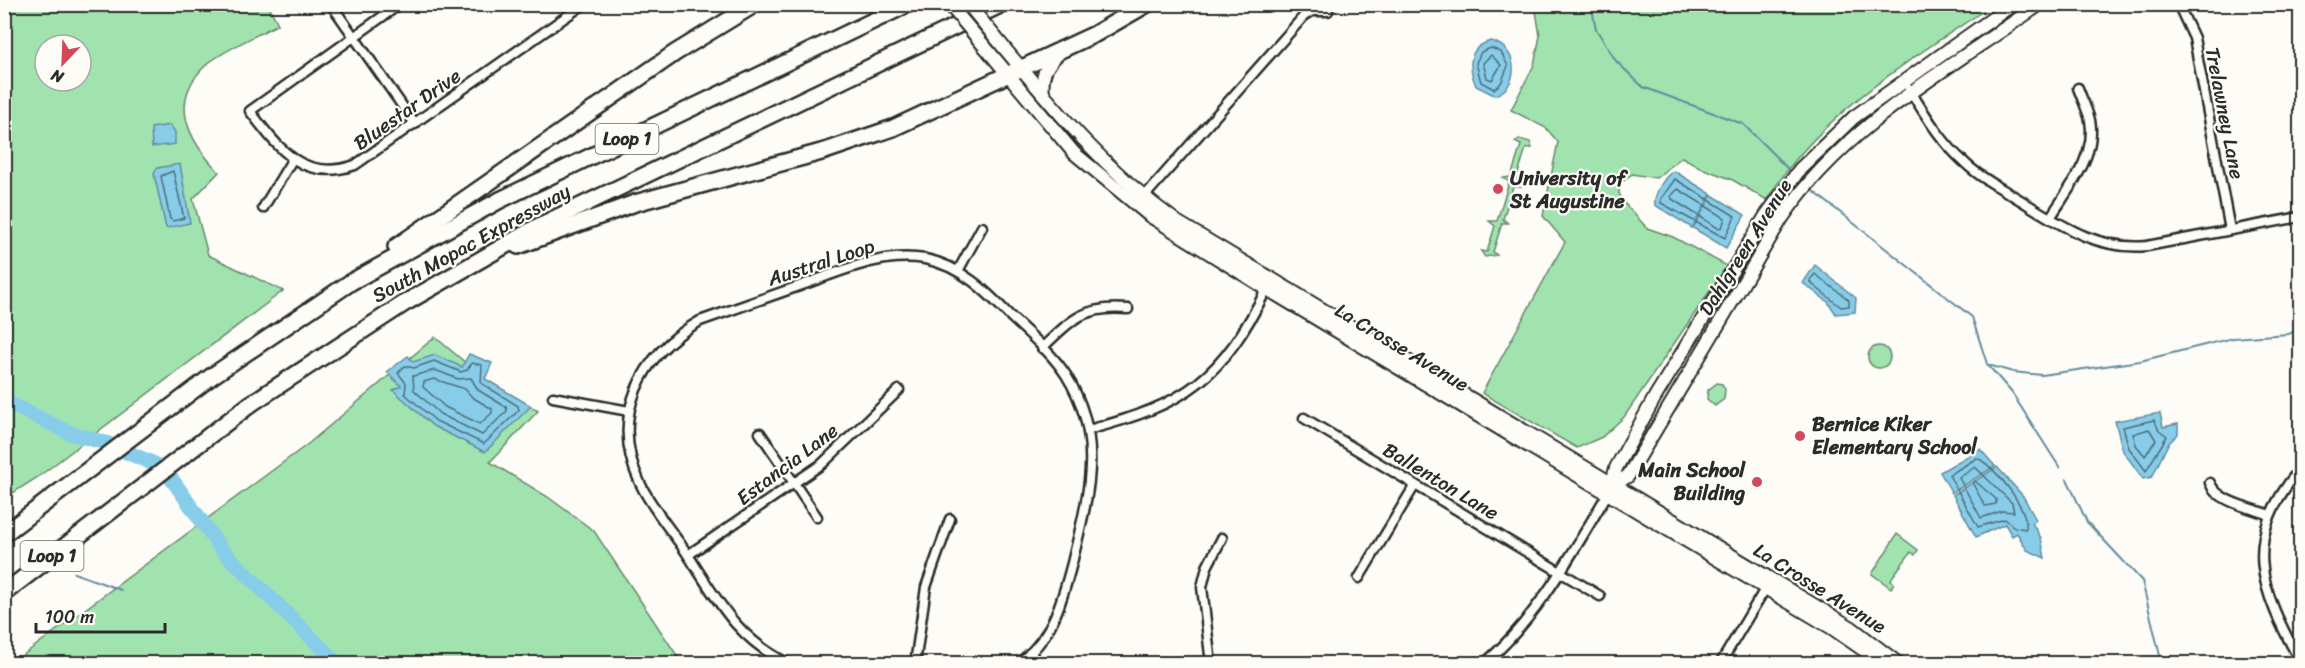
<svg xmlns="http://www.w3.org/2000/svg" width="2305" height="668" viewBox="0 0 2305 668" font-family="Sriracha,sans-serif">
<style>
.green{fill:#a1e3ae;stroke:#66876c;stroke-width:1.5;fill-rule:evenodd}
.water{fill:#87cde9;stroke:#628c9d;stroke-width:1.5}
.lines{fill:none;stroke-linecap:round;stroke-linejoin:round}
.shore{stroke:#506c77;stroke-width:1.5}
.stream{stroke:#628c9d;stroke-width:2}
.river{stroke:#87cde9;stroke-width:15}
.street-casing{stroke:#2b2b2b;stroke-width:13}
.secondary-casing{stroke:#2b2b2b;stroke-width:16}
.highway-casing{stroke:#2b2b2b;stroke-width:20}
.street{stroke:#fdfcf7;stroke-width:8}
.secondary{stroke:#fdfcf7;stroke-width:12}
.highway{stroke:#fdfcf7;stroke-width:15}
.secondary-bridge-casing{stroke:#2b2b2b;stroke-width:16;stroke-linecap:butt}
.secondary-bridge{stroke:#fdfcf7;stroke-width:12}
.poi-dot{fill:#d1495b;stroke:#fdfcf7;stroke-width:2}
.labels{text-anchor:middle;stroke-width:4.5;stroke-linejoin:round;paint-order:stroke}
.shield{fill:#fdfcf7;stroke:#6a6a68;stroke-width:1.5}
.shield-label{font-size:18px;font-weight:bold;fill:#2b2b2b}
.street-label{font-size:20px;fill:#2b2b2b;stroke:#fdfcf7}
.poi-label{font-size:20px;font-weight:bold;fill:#2b2b2b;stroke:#fdfcf7;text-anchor:start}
</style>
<rect width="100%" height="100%" fill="#fdfcf7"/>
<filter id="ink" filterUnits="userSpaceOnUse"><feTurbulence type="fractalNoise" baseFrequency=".0167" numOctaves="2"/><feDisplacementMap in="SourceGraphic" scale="12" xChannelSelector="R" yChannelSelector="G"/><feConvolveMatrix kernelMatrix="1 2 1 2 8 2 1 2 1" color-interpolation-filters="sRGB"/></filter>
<g filter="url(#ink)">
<!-- green -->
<g class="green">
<path d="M5 5H268L278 24C258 35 222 51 206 65 167 102 189 141 219 172L193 199 208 255 283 291 38 477 5 498ZM45 45H81V81H45Z"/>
<path d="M1535 5V4L1992 5C1911 60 1819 113 1767 200L1731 179 1701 168 1682 157 1656 178 1632 174 1620 184 1619 193 1624 203 1647 228 1673 237 1727 266 1624 417 1602 437 1577 448 1482 393 1565 242 1543 216 1558 142 1546 128 1511 110 1534 65 1540 36Z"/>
<polygon points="1519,139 1530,142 1532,148 1526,148 1515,183 1520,187 1513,187 1503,219 1508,223 1502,223 1493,252 1497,255 1485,257 1481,251 1487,252 1495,226 1489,221 1497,221 1509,182 1503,178 1511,177 1521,145 1515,142"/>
<polygon points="435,337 485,379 538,411 490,462 548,497 594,531 682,663 11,664 308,444"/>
<circle cx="1879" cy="357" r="11"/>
<polygon points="1717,383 1722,384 1725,389 1724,399 1715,406 1707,399 1708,390"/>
<polygon points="1897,534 1918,550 1915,555 1911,552 1893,576 1891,580 1894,583 1891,588 1872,574"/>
</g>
<!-- water -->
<g class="water">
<path d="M1491 41C1522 49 1518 90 1494 95L1476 86C1468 67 1467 47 1491 41Z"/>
<polygon points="170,125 175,132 175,144 152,147 151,128"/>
<polygon points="180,164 190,223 166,228 154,174 157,168"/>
<path d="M1674 171 1711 194 1692 228 1655 205C1653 195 1665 175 1674 171Z"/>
<polygon points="1712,195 1745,215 1726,248 1693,228"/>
<polygon points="1815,265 1856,298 1855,312 1836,314 1828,302 1803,283"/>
<polygon points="469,354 492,363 485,379 531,406 485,452 433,426 393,390 401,386 387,372 408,356 413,362 435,355 462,367"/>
<polygon points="2160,413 2163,427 2178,424 2178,434 2168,444 2152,477 2143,479 2123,451 2115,421"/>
<polygon points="1980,449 1995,466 1952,493 1940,472"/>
<polygon points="1997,467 2023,496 2036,520 2032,523 2041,538 2045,558 2027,550 2017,533 2012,536 2005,524 1976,537 1953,495"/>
</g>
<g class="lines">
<!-- shore -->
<g class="shore">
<polygon points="1491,48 1501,52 1508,66 1501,83 1494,89 1481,82 1476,63 1481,52"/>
<polygon points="1491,55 1501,65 1492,80 1487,78 1483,63"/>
<polygon points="173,171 184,218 173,221 170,219 161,176"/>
<polygon points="1675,179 1735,216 1725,238 1661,203 1661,199"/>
<polygon points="1678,189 1725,218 1722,227 1718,228 1672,199 1671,196"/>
<polygon points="1815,274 1849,300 1849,306 1841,307 1813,285 1810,280"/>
<polygon points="434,361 461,372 467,370 472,363 482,365 481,383 518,406 519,410 484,444 436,421 405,394 406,383 398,373 405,366 414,368"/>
<polygon points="435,370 458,379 471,378 478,390 506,407 507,411 482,435 440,414 414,390 413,376"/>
<polygon points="434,379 465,389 472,397 492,409 492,413 480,424 445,407 423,387 424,382"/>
<polygon points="2154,420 2159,430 2167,436 2146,471 2129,448 2123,427"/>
<polygon points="2149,429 2156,440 2145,456 2136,445 2133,434"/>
<path d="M1977 458C1995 466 2029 509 2026 529L2014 527 2005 519 1978 527 1949 475Z"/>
<polygon points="1975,467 2012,503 2014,512 2002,511 1981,518 1959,478"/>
<polygon points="1975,481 1996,499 1996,504 1985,506 1973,484"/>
</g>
<!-- stream -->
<g class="stream">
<polyline points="1591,4 1596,29 1616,61 1643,87 1743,124 1789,170"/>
<polyline points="1813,191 1972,317 1987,364 2012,393 2060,468"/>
<polyline points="1988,365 2013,372 2042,375 2140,361 2233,338 2288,334 2300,330"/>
<polyline points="2067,479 2087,522 2142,581 2162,664"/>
<polyline points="74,573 121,590"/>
</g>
<!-- river -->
<polyline class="river" points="4,401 70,433 106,443 152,463 171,478 222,550 338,664"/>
<defs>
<g id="street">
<polyline points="331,4 415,124"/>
<path d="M400 4 250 111C278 148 303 183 355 165L584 4"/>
<polyline points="2178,4 2194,38 2230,230"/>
<path d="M1909 89C1925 114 1941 142 1964 162 1979 177 1999 187 2017 198 2058 223 2096 251 2147 246L2300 217"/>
<polyline points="1144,197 1304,16 1312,11 1328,11"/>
<polyline points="263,208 292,160"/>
<path d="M2050 218C2068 189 2097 156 2090 120 2087 109 2082 99 2078 88"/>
<polyline points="958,271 982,227"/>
<path d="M1042 348C1072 319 1085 305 1128 309"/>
<polyline points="553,397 629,411"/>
<polyline points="1304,418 1600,596"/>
<path d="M1088 430C1187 404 1222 379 1268 286"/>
<polyline points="760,433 817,517"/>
<path d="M2300 469C2240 540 2260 588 2300 661"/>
<path d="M2210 483C2217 502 2252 508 2270 515"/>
<polyline points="688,555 822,464 899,390"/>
<polyline points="1359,578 1415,485"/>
<polyline points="1030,653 1040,664"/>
<path d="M789 664C737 639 718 601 688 555 672 531 652 509 640 483 609 417 640 355 700 321 734 309 768 297 802 285 842 271 881 252 925 259 961 266 986 291 1010 316 1029 334 1052 353 1066 375 1106 439 1088 496 1072 563 1062 601 1052 640 1017 664"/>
<polyline points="915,664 926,587 950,519"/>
<polyline points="1211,664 1202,587 1207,567 1222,538"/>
<path d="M1484 664C1539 616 1571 555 1608 493"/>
<polyline points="1720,664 1768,584"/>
</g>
<g id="secondary">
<path d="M996 38C1053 107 1103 169 1177 222L1852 628 1899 664"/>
<polyline points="985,47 1074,153 1150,216 1267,289 1832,628 1884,664"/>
<path d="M1043 94C1041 76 1045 66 1059 53"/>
<path d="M1613 485 1628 476 1782 218C1846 124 1949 69 2040 4"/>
<polyline points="1610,490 1616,468 1655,397 1767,214 1800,169 1854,117 2013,4"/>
</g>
<g id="highway">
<polyline points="518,246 635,203 825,151 893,128 1095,34 1147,4"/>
<polyline points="396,247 675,53 755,4"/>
<polyline points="4,534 212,376 351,282 500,200 908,4"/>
<polyline points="4,593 252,403 405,303 539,226 1002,4"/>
</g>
</defs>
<!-- street casing -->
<use href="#street" class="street-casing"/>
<!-- secondary casing -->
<use href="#secondary" class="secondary-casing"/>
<!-- highway casing -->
<use href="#highway" class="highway-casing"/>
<!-- street -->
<use href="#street" class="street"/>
<!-- secondary -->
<use href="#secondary" class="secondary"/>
<!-- highway -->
<use href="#highway" class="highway"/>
<defs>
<g id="secondary-bridge">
<polyline points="949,4 985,47"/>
<polyline points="968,4 996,38"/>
</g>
</defs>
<!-- secondary-bridge casing -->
<use href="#secondary-bridge" class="secondary-bridge-casing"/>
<!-- secondary-bridge -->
<use href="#secondary-bridge" class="secondary-bridge"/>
</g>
</g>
<!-- markers -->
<g class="poi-dot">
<circle cx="1498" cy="189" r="6"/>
<circle cx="1800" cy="436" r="6"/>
<circle cx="1757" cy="482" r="6"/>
</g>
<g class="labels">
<!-- shield labels -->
<g class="shield">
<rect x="595.5" y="124" width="63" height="30" rx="4.5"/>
<rect x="20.5" y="541" width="63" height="30" rx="4.5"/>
</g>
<g class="shield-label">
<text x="627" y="145">Loop 1</text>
<text x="52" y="562">Loop 1</text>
</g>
<!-- street labels -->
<g class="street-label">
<text transform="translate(407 109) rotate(-35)" y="7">Bluestar Drive</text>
<text transform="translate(2225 113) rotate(79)" y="7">Trelawney Lane</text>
<text transform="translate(471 243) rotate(-29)" y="7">South Mopac Expressway</text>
<text transform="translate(1745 247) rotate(-58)" y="7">Dahlgreen Avenue</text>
<text transform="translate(821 262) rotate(-18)" y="7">Austral Loop</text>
<text transform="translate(1402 347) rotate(31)" y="7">La Crosse Avenue</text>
<text transform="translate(787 464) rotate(-37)" y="7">Estancia Lane</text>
<text transform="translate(1441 481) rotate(31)" y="7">Ballenton Lane</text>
<text transform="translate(1820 588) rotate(32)" y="7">La Crosse Avenue</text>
</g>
<!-- poi labels -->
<g class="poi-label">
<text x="1510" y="185">University of<tspan x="1510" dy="23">St Augustine</tspan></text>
<text x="1812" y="431">Bernice Kiker<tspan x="1812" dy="23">Elementary School</tspan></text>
<text x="1745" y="477" text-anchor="end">Main School<tspan x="1745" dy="23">Building</tspan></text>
</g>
</g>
<!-- margin -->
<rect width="2305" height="668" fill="none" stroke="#fdfcf7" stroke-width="24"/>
<rect x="12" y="12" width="2281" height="644" fill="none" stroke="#2b2b2b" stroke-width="2" filter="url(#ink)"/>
<!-- north arrow -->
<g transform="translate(63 63) rotate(203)"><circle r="28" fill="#fdfcf7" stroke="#a9a8a5" stroke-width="1.5"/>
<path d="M0-4.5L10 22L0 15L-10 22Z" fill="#d1495b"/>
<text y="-9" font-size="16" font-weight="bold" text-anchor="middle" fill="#2b2b2b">N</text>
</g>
<!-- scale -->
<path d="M36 623v9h129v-9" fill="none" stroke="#2b2b2b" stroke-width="3"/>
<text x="45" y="623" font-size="18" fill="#2b2b2b" stroke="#fdfcf7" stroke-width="4.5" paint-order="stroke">100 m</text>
</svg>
